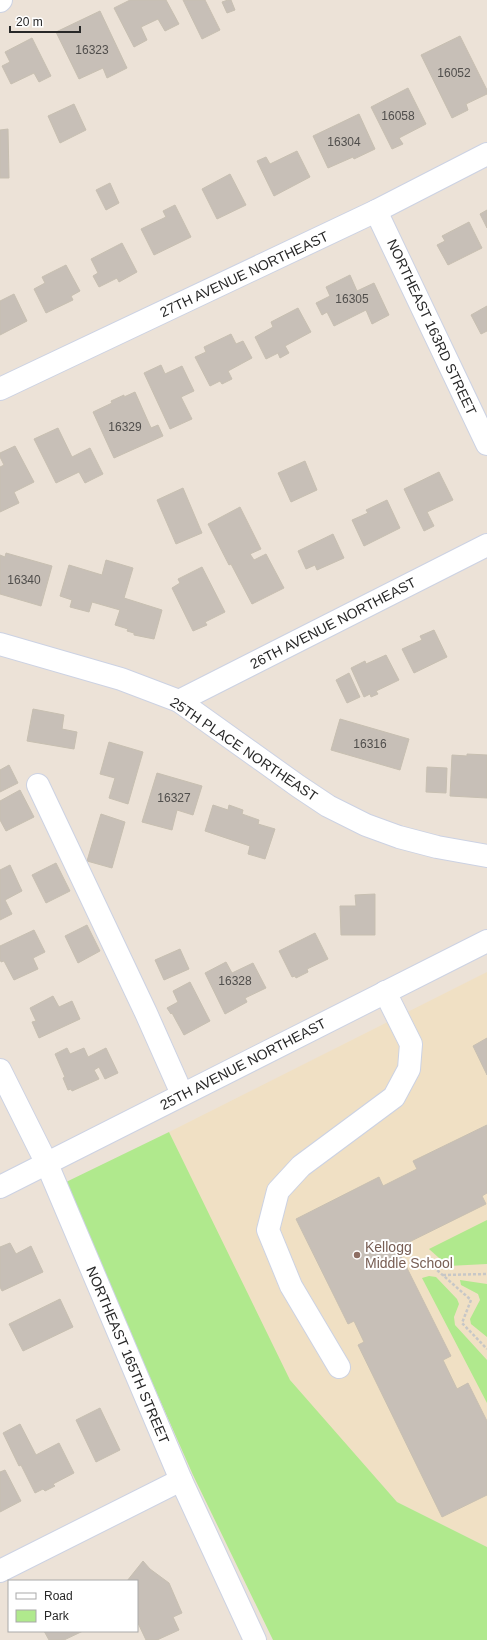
<svg xmlns="http://www.w3.org/2000/svg" width="487" height="1640" viewBox="0 0 487 1640" font-family="Helvetica,sans-serif">
<style>
.education{fill:#f0e0c4}
.green{fill:#b0e98d}
.building{fill:#c7bfb7;stroke:#c7bfb1}
.lines{fill:none;stroke-linecap:round;stroke-linejoin:round}
.minor-casing{stroke:#ccd2e3;stroke-width:24}
.path{stroke:#c7c7c7;stroke-width:2.5;stroke-dasharray:3 2;stroke-linecap:butt}
.minor{stroke:#fff;stroke-width:22}
.education-dot{fill:#8d6e63;stroke:#fff;stroke-width:1.5}
.labels{text-anchor:middle;stroke-width:4;stroke-linejoin:round;paint-order:stroke}
.number-label{font-size:12px;fill:#504e4c}
.street-label{font-size:14px;fill:#282828;stroke:#fff}
.education-label{font-size:14px;fill:#785e54;stroke:#fff;text-anchor:start}
</style>
<rect width="100%" height="100%" fill="#ece2d7"/>
<!-- education -->
<polygon class="education" points="487,972 487,1547 397,1502 287,1378 169,1132"/>
<!-- green -->
<g class="green">
<polygon points="169,1132 290,1380 397,1502 487,1547 487,1640 273,1640 193,1475 64,1183"/>
<polygon points="487,1220 487,1264 448,1266 429,1249"/>
<polygon points="429,1276 436,1277 457,1299 459,1304 454,1317 455,1325 487,1360 487,1403 422,1278"/>
<polygon points="460,1280 487,1284 487,1337 471,1324 470,1319 480,1300 478,1294 461,1285"/>
</g>
<!-- building -->
<g class="building">
<polygon points="130,0 166,0 179,24 165,31 158,19 141,27 147,40 134,47 114,8"/>
<polygon points="183,0 205,0 220,30 202,39"/>
<polygon points="228,0 231,0 235,10 227,13 222,2"/>
<polygon points="100,11 127,68 107,78 103,68 79,79 56,32"/>
<polygon points="460,36 487,90 487,94 466,104 468,110 452,118 421,55"/>
<polygon points="32,38 51,76 39,82 34,73 11,84 2,66 10,62 5,52"/>
<polygon points="408,88 426,124 399,138 403,144 392,149 371,107"/>
<polygon points="74,104 86,130 60,143 48,116"/>
<polygon points="359,114 375,149 354,159 353,157 328,168 313,136"/>
<polygon points="8,129 9,178 0,178 0,130"/>
<polygon points="297,151 310,177 274,196 257,161 266,157 270,164"/>
<polygon points="230,174 246,205 217,219 202,189"/>
<polygon points="110,183 119,203 106,210 96,190"/>
<polygon points="175,205 191,237 154,255 141,229 166,217 163,211"/>
<polygon points="487,210 487,228 480,214"/>
<polygon points="469,222 482,248 448,265 437,245 445,241 442,236"/>
<polygon points="122,243 137,272 119,282 117,278 99,287 93,276 98,273 91,259"/>
<polygon points="66,265 80,291 71,296 73,300 46,313 34,289 45,283 42,277"/>
<polygon points="350,275 357,291 374,283 389,315 372,324 366,310 334,326 327,312 322,315 316,303 330,296 326,287"/>
<polygon points="14,294 27,321 0,335 0,301"/>
<polygon points="487,306 487,331 481,334 471,315"/>
<polygon points="298,308 311,332 285,346 289,353 280,358 278,353 266,359 255,337 273,327 271,322"/>
<polygon points="231,334 236,344 243,341 252,358 228,371 232,379 222,384 220,381 210,386 195,357 206,352 204,347"/>
<polygon points="161,365 165,374 182,366 194,391 181,397 192,419 170,429 144,373"/>
<polygon points="135,392 151,428 158,425 163,436 114,458 93,412 112,403 111,401 124,395 124,397"/>
<polygon points="58,428 72,457 90,448 103,474 85,483 79,472 56,483 34,439"/>
<polygon points="15,446 34,482 14,492 19,503 0,512 0,467 4,465 0,457 0,453"/>
<polygon points="305,461 317,490 291,502 278,473"/>
<polygon points="439,472 453,500 427,512 434,526 424,531 404,489"/>
<polygon points="183,488 202,533 176,544 157,500"/>
<polygon points="387,500 400,528 364,546 352,520 368,513 366,510"/>
<polygon points="240,507 261,549 250,554 254,560 266,554 284,588 252,604 231,564 229,565 208,524"/>
<polygon points="333,534 344,558 317,570 315,565 306,569 298,551"/>
<polygon points="6,553 52,566 41,606 0,594 0,555 5,557"/>
<polygon points="106,560 133,568 124,598 162,610 154,639 134,635 134,633 127,631 128,629 115,625 120,610 92,602 89,612 70,607 72,600 60,596 69,565 102,575"/>
<polygon points="202,567 225,612 205,622 207,625 193,631 172,588 180,583 178,579"/>
<polygon points="434,630 447,657 414,673 402,649 422,640 420,636"/>
<polygon points="386,655 399,680 376,691 378,694 371,697 370,694 364,697 351,668 365,661 366,664"/>
<polygon points="349,673 360,697 347,703 336,680"/>
<polygon points="33,709 64,715 62,729 77,732 74,749 27,741"/>
<polygon points="340,719 409,739 400,770 331,750"/>
<polygon points="109,742 143,752 128,804 109,798 115,778 100,774"/>
<polygon points="467,754 487,755 487,798 450,796 452,755 467,756"/>
<polygon points="9,765 18,783 0,792 0,770"/>
<polygon points="427,767 447,768 446,793 426,792"/>
<polygon points="157,773 202,786 193,815 177,810 172,830 142,822"/>
<polygon points="20,790 34,817 6,831 0,820 0,801"/>
<polygon points="213,805 228,810 229,805 243,810 242,814 259,820 258,824 275,829 265,859 248,854 250,846 205,831"/>
<polygon points="101,814 125,822 112,868 87,861"/>
<polygon points="56,863 70,891 46,903 32,875"/>
<polygon points="10,865 22,891 5,900 12,914 0,920 0,870"/>
<polygon points="375,894 375,935 341,935 340,906 356,906 355,895"/>
<polygon points="87,925 100,951 78,963 65,936"/>
<polygon points="34,930 45,952 33,958 38,969 14,980 4,961 1,962 0,959 0,946"/>
<polygon points="315,933 328,959 307,969 308,972 296,978 295,976 292,977 279,951"/>
<polygon points="180,949 189,969 164,980 155,960"/>
<polygon points="226,962 232,973 253,963 266,988 245,998 247,1002 225,1014 205,973"/>
<polygon points="190,982 210,1021 184,1035 172,1013 171,1014 167,1008 178,1002 173,991"/>
<polygon points="53,996 59,1007 72,1001 80,1019 39,1038 32,1022 36,1021 30,1008"/>
<polygon points="487,1038 487,1075 473,1046"/>
<polygon points="67,1048 70,1054 84,1048 88,1057 106,1048 118,1073 105,1079 99,1067 94,1070 99,1079 72,1091 71,1089 68,1090 63,1078 65,1077 55,1054"/>
<polygon points="487,1125 487,1193 482,1196 486,1204 397,1248 451,1356 443,1360 457,1389 468,1383 487,1421 487,1495 442,1517 358,1345 364,1342 354,1321 348,1324 296,1219 379,1177 383,1186 417,1169 413,1161"/>
<polygon points="10,1243 16,1254 31,1246 43,1272 2,1291 0,1287 0,1247"/>
<polygon points="60,1299 73,1327 23,1351 9,1324"/>
<polygon points="100,1408 120,1450 96,1462 76,1420"/>
<polygon points="20,1424 36,1455 59,1443 74,1473 53,1484 55,1486 45,1491 43,1489 35,1493 21,1465 19,1466 3,1433"/>
<polygon points="5,1470 21,1501 0,1512 0,1472"/>
<polygon points="143,1561 150,1569 169,1583 182,1613 173,1617 179,1630 157,1640 146,1640 137,1621 137,1581 127,1581"/>
<polygon points="44,1631 83,1631 64,1640 49,1640"/>
</g>
<g class="lines">
<defs>
<g id="minor">
<polyline points="0,1 1,0"/>
<polyline points="376,211 487,444"/>
<polyline points="0,389 376,211 487,154"/>
<polyline points="0,644 121,679 179,701 298,786 328,806 366,825 399,837 437,847 487,856"/>
<polyline points="179,701 487,545"/>
<polyline points="38,785 146,1013 182,1094"/>
<polyline points="0,1070 47,1164 181,1480 255,1640"/>
<polyline points="0,1187 487,941"/>
<polyline points="339,1367 291,1286 268,1230 278,1191 301,1166 394,1097 409,1069 411,1044 385,992"/>
<polyline points="0,1571 181,1480"/>
</g>
</defs>
<!-- minor casing -->
<use href="#minor" class="minor-casing"/>
<!-- path -->
<g class="path">
<polyline points="421,1267 429,1263 471,1300 462,1323 487,1349"/>
<polyline points="443,1275 487,1274"/>
</g>
<!-- minor -->
<use href="#minor" class="minor"/>
</g>
<!-- markers -->
<circle class="education-dot" cx="357" cy="1255" r="4"/>
<g class="labels">
<!-- number labels -->
<g class="number-label">
<text x="92" y="54">16323</text>
<text x="454" y="77">16052</text>
<text x="398" y="120">16058</text>
<text x="344" y="146">16304</text>
<text x="352" y="303">16305</text>
<text x="125" y="431">16329</text>
<text x="24" y="584">16340</text>
<text x="370" y="748">16316</text>
<text x="174" y="802">16327</text>
<text x="235" y="985">16328</text>
</g>
<!-- street labels -->
<g class="street-label">
<text transform="translate(244 274) rotate(-25)" y="5">27TH AVENUE NORTHEAST</text>
<text transform="translate(432 327) rotate(65)" y="5">NORTHEAST 163RD STREET</text>
<text transform="translate(333 623) rotate(-27)" y="5">26TH AVENUE NORTHEAST</text>
<text transform="translate(244 749) rotate(34)" y="5">25TH PLACE NORTHEAST</text>
<text transform="translate(243 1064) rotate(-27)" y="5">25TH AVENUE NORTHEAST</text>
<text transform="translate(128 1355) rotate(67)" y="5">NORTHEAST 165TH STREET</text>
</g>
<!-- education labels -->
<g class="education-label">
<text x="365" y="1252">Kellogg<tspan x="365" dy="16">Middle School</tspan></text>
</g>
</g>
<!-- legend -->
<rect x="8" y="1580" width="130" height="52" fill="#ffffff" stroke="#a9a9a9"/>
<rect x="16" y="1593" width="20" height="6" fill="#ffffff" stroke="#a9a9a9"/>
<text x="44" y="1600" font-size="12" fill="#282828">Road</text>
<rect x="16" y="1610" width="20" height="12" fill="#b0e98d" stroke="#a9a9a9"/>
<text x="44" y="1620" font-size="12" fill="#282828">Park</text>
<!-- scale -->
<path d="M10 26v6h70v-6" fill="none" stroke="#282828" stroke-width="2"/>
<text x="16" y="26" font-size="12" fill="#282828" stroke="#ffffff" stroke-width="3" paint-order="stroke">20 m</text>
</svg>
